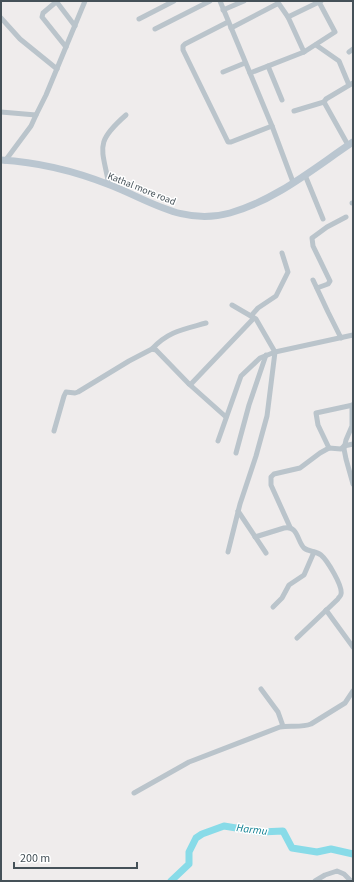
<svg xmlns="http://www.w3.org/2000/svg" width="354" height="882" viewBox="0 0 354 882" font-family="'Source Sans 3',sans-serif">
<style>
.lines{fill:none;stroke-linecap:round;stroke-linejoin:round}
.river{stroke:#88dbe8;stroke-width:7}
.street{stroke:#bac4cb;stroke-width:5}
.secondary{stroke:#bac6d0;stroke-width:7}
.labels{text-anchor:middle;stroke-width:3;stroke-linejoin:round;paint-order:stroke}
.street-label{font-size:10px;fill:#455158;stroke:#fff}
.water-label{font-size:11px;font-style:italic;fill:#108092;stroke:#fff}
</style>
<rect width="100%" height="100%" fill="#efecec"/>
<g class="lines">
<!-- river -->
<polyline class="river" points="171,881 189,864 189,852 196,838 202,834 224,826 261,832 283,831 292,848 317,852 331,849 353,854"/>
<!-- street -->
<g class="street">
<polyline points="56,1 75,26"/>
<polyline points="220,1 272,126 293,182"/>
<polyline points="56,2 43,13 42,17 66,47"/>
<polyline points="223,10 244,1"/>
<polyline points="1,18 20,39 57,69"/>
<polyline points="139,19 174,1"/>
<polyline points="228,22 185,44 183,46 183,50 228,142 231,142 272,126"/>
<polyline points="231,28 277,4 279,4 288,17"/>
<polyline points="155,29 210,1"/>
<polyline points="316,45 339,61 349,85"/>
<polyline points="304,52 335,32 319,2"/>
<polyline points="349,52 353,49"/>
<polyline points="268,66 282,100"/>
<polyline points="223,72 245,63"/>
<polyline points="250,73 304,52 288,17 321,1"/>
<polyline points="294,111 324,102"/>
<polyline points="1,112 36,115"/>
<polyline points="348,145 324,102 326,99 353,83"/>
<polyline points="5,161 31,126 36,115 46,95 85,1"/>
<polyline points="305,175 323,219"/>
<path d="M109 185C102 147 94 143 126 115"/>
<polyline points="352,203 353,203"/>
<polyline points="313,280 328,312 341,338"/>
<polyline points="317,288 328,284 330,281 313,246 312,238 327,227 346,217"/>
<polyline points="251,316 258,308 276,296 288,272 282,253"/>
<path d="M152 349C168 331 185 329 206 323"/>
<polyline points="189,384 226,417"/>
<polyline points="352,405 352,426 346,440 344,449 346,459 353,484"/>
<polyline points="54,431 64,396 66,392 75,393 78,392 129,361 152,349 156,350 189,384 191,384 254,318"/>
<polyline points="218,441 241,376 260,358 275,352 353,335"/>
<polyline points="329,448 318,425 316,413 353,405"/>
<polyline points="236,453 249,405 266,355"/>
<polyline points="238,511 266,553"/>
<polyline points="290,527 271,485 271,477 274,474 300,468 320,453 329,448 341,449 344,446 353,444"/>
<path d="M255 537 284 528C298 525 297 541 304 548 309 552 316 551 321 555 327 560 343 586 341 594 341 596 339 597 338 599L297 638"/>
<polyline points="228,552 240,504 256,456 267,416 275,352 256,319 232,305"/>
<polyline points="273,607 282,598 289,585 304,575 314,552"/>
<polyline points="326,610 353,647"/>
<polyline points="261,689 278,712 283,726"/>
<path d="M134 793 189 762 280 727C290 725 301 728 311 724L345 703 353 691"/>
<polyline points="315,881 325,875 337,871 344,874 351,881"/>
</g>
<!-- secondary -->
<path class="secondary" d="M1 160C37 162 77 172 110 185 151 201 184 226 230 213 276 200 314 168 353 142"/>
</g>
<g class="labels">
<!-- street labels -->
<g class="street-label">
<text transform="translate(142 188) rotate(22)" y="4">Kathal more road</text>
</g>
<!-- water labels -->
<g class="water-label">
<text transform="translate(252 829) rotate(7)" y="4">Harmu</text>
</g>
</g>
<!-- border -->
<rect width="354" height="882" fill="none" stroke="#455158" stroke-width="4"/>
<!-- scale -->
<path d="M14 862v6h123v-6" fill="none" stroke="#455158" stroke-width="2"/>
<text x="20" y="862" font-size="12" fill="#455158" stroke="#ffffff" stroke-width="3" paint-order="stroke">200 m</text>
</svg>
